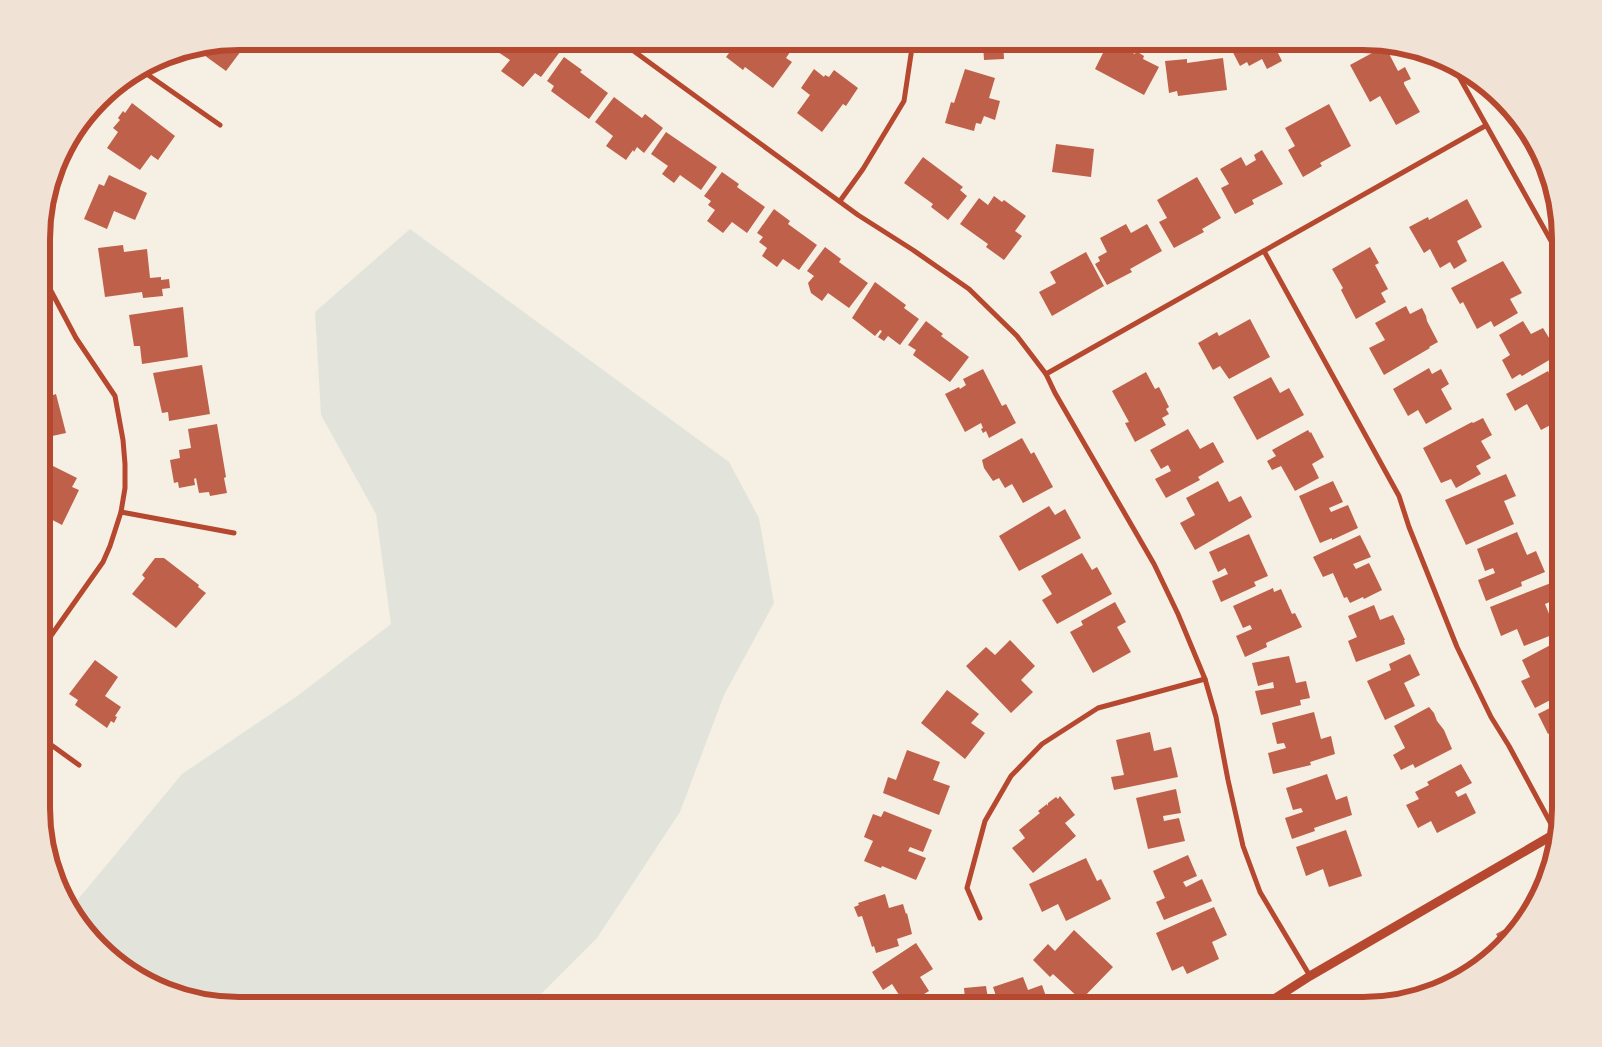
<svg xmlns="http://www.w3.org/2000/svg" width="1602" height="1047" viewBox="0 0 1602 1047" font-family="Commissioner,sans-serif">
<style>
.green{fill:#e2e4dc}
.building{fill:#bf614a}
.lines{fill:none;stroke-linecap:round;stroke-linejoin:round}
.minor{stroke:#b5482f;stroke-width:5}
.tertiary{stroke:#b5482f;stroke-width:9}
.rim{fill:none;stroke:#b5482f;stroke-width:6}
</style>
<rect width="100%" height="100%" fill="#f6efe4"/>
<!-- green -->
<polygon class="green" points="410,229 729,462 759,518 774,603 724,695 680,812 597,938 529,1006 239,1006 176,995 129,972 70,909 182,774 296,697 391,624 376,514 321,415 315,312"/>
<!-- building -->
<g class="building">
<polygon points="497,41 536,41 540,44 542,42 559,53 541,77 535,73 523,87 501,71 510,60 492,48"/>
<polygon points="708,41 728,41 722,51"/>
<polygon points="738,41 787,41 794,46 786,58 792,62 773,88 745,67 743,70 726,57"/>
<polygon points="837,41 868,41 868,51 846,53 845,51 837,50"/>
<polygon points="964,41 1003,41 1004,59 984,60 983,44 964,45"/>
<polygon points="1109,41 1117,41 1129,47 1127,50 1135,54 1136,51 1144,56 1143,59 1159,67 1144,95 1095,69 1104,51 1103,50 1105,45 1106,46"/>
<polygon points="1227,41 1290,41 1291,43 1277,51 1282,61 1267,69 1262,59 1249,66 1247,62 1240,66"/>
<polygon points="229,43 241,51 226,71 197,50"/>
<polygon points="1385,46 1398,71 1405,67 1411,79 1404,82 1404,84 1420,112 1396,125 1380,96 1370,102 1350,65"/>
<polygon points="564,57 582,70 580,72 608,93 589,119 551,91 554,86 547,81"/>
<polygon points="1223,58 1227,90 1178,96 1177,91 1169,93 1165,61 1187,59 1187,63"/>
<polygon points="814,69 824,77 825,75 829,77 834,70 858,88 846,106 843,104 822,132 797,113 810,95 801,88"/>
<polygon points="965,69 995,78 989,98 1000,101 995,120 984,116 981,124 976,123 974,131 945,123 951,102 954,103"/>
<polygon points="614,97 642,118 645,114 663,128 644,153 637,147 634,152 633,150 626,160 606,146 613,136 595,122"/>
<polygon points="132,103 175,136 158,160 151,155 140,170 107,148 118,132 113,128 120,120 118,118 123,111 125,113"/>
<polygon points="1329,104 1351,146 1320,163 1322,166 1303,177 1288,150 1295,146 1285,128"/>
<polygon points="666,132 717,167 701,190 680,175 674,183 662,174 668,166 651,154"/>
<polygon points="1056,144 1094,149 1091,177 1052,172"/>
<polygon points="1262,150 1283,184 1252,200 1254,204 1235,214 1221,188 1229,184 1220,169 1241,157 1246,166 1256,160 1254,155"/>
<polygon points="923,157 963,187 960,190 967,196 948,220 931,207 933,204 904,183"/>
<polygon points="722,172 739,184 737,187 765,207 747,233 732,222 723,233 707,221 715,210 708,205 711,201 704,196"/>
<polygon points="109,175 147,193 135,220 114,211 107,229 84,219 99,184 104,186"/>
<polygon points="1197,177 1221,218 1202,229 1204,232 1174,248 1159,222 1167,218 1157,200"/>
<polygon points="994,196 1002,202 1004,200 1026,216 1015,231 1022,236 1004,260 986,247 988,244 960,224 979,198 988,205"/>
<polygon points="1467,199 1482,227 1457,241 1467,261 1454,269 1450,262 1440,268 1430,249 1424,253 1409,227 1428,217 1429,220"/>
<polygon points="774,209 790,221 788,224 817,245 799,270 783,259 777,267 762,256 767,248 759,242 763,237 757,233"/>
<polygon points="1126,224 1131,233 1147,224 1162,251 1130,269 1132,272 1107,285 1095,264 1100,261 1098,257 1107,252 1100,238"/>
<polygon points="123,245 124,252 147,249 150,278 161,277 161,280 169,279 170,288 162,289 163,296 143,298 142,292 105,297 98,248"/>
<polygon points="825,247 841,259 839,262 868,283 849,308 828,293 822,301 811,293 808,283 814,276 807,271"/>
<polygon points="1370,247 1379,263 1375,265 1388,289 1381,293 1386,302 1356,319 1341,290 1343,288 1332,269"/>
<polygon points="1086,252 1104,286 1052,316 1039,292 1056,283 1050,272"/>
<polygon points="1503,261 1522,293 1510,299 1518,313 1494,327 1491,321 1477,329 1463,302 1460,304 1451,288"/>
<polygon points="875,282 906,305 904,308 919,319 900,345 888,336 884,341 878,337 882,331 880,330 875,336 852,318"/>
<polygon points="1406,306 1410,314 1422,308 1426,316 1427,321 1438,342 1429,347 1430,348 1384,375 1369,348 1385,340 1375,323"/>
<polygon points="183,307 188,357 142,364 140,346 134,346 129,315"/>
<polygon points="1250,319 1270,357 1229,379 1220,366 1213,370 1198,343 1217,332 1219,336"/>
<polygon points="926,321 943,334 941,336 969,357 950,382 913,355 916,350 908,345"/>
<polygon points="1523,321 1531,334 1543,328 1557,351 1556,352 1558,355 1522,376 1520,374 1512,379 1502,360 1510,355 1499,335"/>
<polygon points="202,365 210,414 169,421 168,412 162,413 153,373"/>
<polygon points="1429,368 1432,374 1441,369 1449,384 1441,389 1452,409 1426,424 1418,410 1408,416 1393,389"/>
<polygon points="983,369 1002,406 1006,404 1016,423 989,438 986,431 983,433 981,429 983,428 981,423 965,432 945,394 959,387 960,389 966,385 963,379"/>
<polygon points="1548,371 1558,388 1560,387 1560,420 1541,430 1527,404 1515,411 1506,394"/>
<polygon points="1146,372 1155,389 1159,387 1169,407 1166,409 1169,414 1162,418 1166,425 1135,442 1125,423 1129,422 1112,391"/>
<polygon points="1271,377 1280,393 1289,388 1304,415 1257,440 1233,397"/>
<polygon points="48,386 50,396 56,394 66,433 43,438 43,387"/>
<polygon points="1483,418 1492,435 1481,441 1491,458 1476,466 1481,474 1456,488 1451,479 1441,483 1423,448 1472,422 1473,423"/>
<polygon points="217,424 226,477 224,478 227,493 210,496 209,492 199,493 196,478 194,479 195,485 179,488 178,482 174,483 170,460 180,458 179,450 191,448 188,429"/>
<polygon points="1188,429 1200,449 1213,442 1224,462 1198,477 1200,480 1166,498 1155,479 1171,471 1168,465 1161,469 1150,450"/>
<polygon points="1308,430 1310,433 1311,432 1324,457 1312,464 1319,478 1295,491 1281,466 1272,470 1267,461 1276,456 1272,450"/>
<polygon points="1560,431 1560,451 1552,436"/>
<polygon points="1022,438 1031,454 1034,452 1053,487 1023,503 1012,484 1005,488 999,478 993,481 984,468 982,460"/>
<polygon points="43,461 77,478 72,487 79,490 62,525 43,515"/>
<polygon points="1506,474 1516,496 1504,501 1514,524 1466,545 1445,500"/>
<polygon points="1218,481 1229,502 1241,496 1252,517 1195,550 1180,523 1195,515 1186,498"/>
<polygon points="1333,481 1343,502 1329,508 1331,512 1348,505 1358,528 1332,540 1332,538 1320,543 1299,496"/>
<polygon points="1049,506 1055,515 1065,509 1081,538 1019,571 999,536"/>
<polygon points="1517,532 1527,555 1536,551 1545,572 1521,582 1522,586 1486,601 1478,580 1495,573 1493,568 1485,571 1477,549"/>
<polygon points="1249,534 1268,576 1254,582 1256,586 1221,602 1212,581 1228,574 1225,568 1218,572 1209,552"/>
<polygon points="1360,535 1371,557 1353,564 1356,569 1369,563 1382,590 1364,599 1363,597 1350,603 1347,597 1344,598 1333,573 1323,577 1313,557"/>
<polygon points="1082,553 1092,570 1097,567 1112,594 1057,624 1042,600 1052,594 1041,576"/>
<polygon points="155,558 164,558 199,585 198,587 206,593 176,628 132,594 145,578 142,575"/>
<polygon points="1551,583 1557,599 1545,604 1557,633 1524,646 1517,629 1501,636 1490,607"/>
<polygon points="1273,588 1274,592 1281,589 1292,614 1295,613 1302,627 1266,643 1267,647 1245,657 1236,636 1252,629 1250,625 1243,628 1233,606"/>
<polygon points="1115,602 1126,622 1117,627 1131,652 1093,673 1070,632 1083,625 1081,621"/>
<polygon points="1374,605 1380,620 1393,615 1405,640 1404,640 1405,644 1356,662 1348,641 1357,637 1348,616"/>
<polygon points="1010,640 1035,666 1021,680 1033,692 1011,713 966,666 986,647 995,655"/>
<polygon points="1560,640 1560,695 1535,708 1521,681 1530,677 1522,660"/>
<polygon points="1410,654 1420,675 1404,683 1415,706 1385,720 1367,681 1391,670 1389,664"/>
<polygon points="1289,656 1296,683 1306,681 1310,698 1300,700 1301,705 1261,715 1255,691 1274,688 1273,682 1258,686 1252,663"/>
<polygon points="95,660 118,677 105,696 121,707 115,716 117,717 114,723 111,721 107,728 75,705 78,700 69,694"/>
<polygon points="947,690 979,714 971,723 985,733 965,759 921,723"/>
<polygon points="1560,703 1560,728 1548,734 1538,714"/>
<polygon points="1429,707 1434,713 1437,721 1444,730 1452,749 1415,768 1413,764 1401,770 1393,755 1405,748 1394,726"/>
<polygon points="1314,712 1321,739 1331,736 1335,754 1310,762 1311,765 1273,774 1268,753 1286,748 1284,743 1277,744 1272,723"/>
<polygon points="1150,732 1154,751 1171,747 1178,777 1114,790 1111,777 1124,775 1116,740"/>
<polygon points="907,750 940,762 933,780 950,786 939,815 883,793 888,777 896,780"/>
<polygon points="1461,764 1472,783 1455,792 1458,797 1466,793 1476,813 1437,833 1431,821 1418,828 1406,805 1419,799 1415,792 1429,785 1427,782"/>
<polygon points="1327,774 1336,800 1347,796 1352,815 1314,828 1315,831 1292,839 1285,818 1303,812 1301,808 1293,810 1286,788"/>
<polygon points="1176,789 1181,813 1163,816 1164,821 1179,818 1185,841 1148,849 1136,798"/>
<polygon points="1060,796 1075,815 1065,823 1076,836 1033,873 1012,848 1025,838 1019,830 1040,813 1038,811 1047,804 1048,806 1048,803 1056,797 1058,799"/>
<polygon points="884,811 932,830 923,852 910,847 908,851 926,858 916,880 882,866 881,868 864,861 873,841 864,837 873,814 881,817"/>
<polygon points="1346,830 1362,876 1329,887 1323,869 1306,876 1296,847"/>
<polygon points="1188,855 1197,876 1183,882 1186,887 1202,879 1212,901 1164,920 1156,902 1165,898 1153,871"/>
<polygon points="1086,858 1097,881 1101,879 1111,899 1066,921 1058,904 1042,912 1029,884"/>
<polygon points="885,894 889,908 903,904 906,914 907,913 912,934 897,939 899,946 876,953 874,946 872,947 862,916 858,917 854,907 859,905 858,903"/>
<polygon points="1214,907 1227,935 1212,942 1219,959 1187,974 1183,966 1172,971 1156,933"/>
<polygon points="1528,916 1527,918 1501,943 1496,934"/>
<polygon points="1074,930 1113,967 1081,1000 1053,974 1050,977 1033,960 1048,944 1055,951"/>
<polygon points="916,943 933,969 920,977 929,991 916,999 920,1006 897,1006 903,1001 892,984 883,990 872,972"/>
<polygon points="1466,965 1471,970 1462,979 1457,975"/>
<polygon points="1023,977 1028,990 1042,985 1049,1005 999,1005 993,987"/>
<polygon points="986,986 989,1005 937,1005 937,1002 965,999 964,988"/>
</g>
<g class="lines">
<!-- minor -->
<g class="minor">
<polyline points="620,41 858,215 913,250 969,289 1017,336 1046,374 1055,393 1154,564 1178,614 1205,679 1216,717 1228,780 1243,846 1260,892 1310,976"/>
<polyline points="1452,64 1560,257"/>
<polyline points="141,70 220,125"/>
<polyline points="840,201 863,169 904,101 913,41"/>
<polyline points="43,248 50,289 76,338 115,396 123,440 125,464 125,488 121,512 110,546 103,562 43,647"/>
<polyline points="1264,251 1399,496 1409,527 1457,647 1491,717 1509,746 1557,835"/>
<polyline points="1046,374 1485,126"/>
<polyline points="121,512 234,533"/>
<polyline points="43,739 79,765"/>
<polyline points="980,918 967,888 985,821 1011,776 1042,744 1098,708 1205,679"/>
</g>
<!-- tertiary -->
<polyline class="tertiary" points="1268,1003 1310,976 1558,832"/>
</g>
<!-- crop -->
<path d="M0 0H1602V1047H0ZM239 50H1363A189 189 0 0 1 1552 239V808A189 189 0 0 1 1363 997H239A189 189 0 0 1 50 808V239A189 189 0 0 1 239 50Z" fill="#f1e2d6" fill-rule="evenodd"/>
<path class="rim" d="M239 50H1363A189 189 0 0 1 1552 239V808A189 189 0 0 1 1363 997H239A189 189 0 0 1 50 808V239A189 189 0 0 1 239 50Z"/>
</svg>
